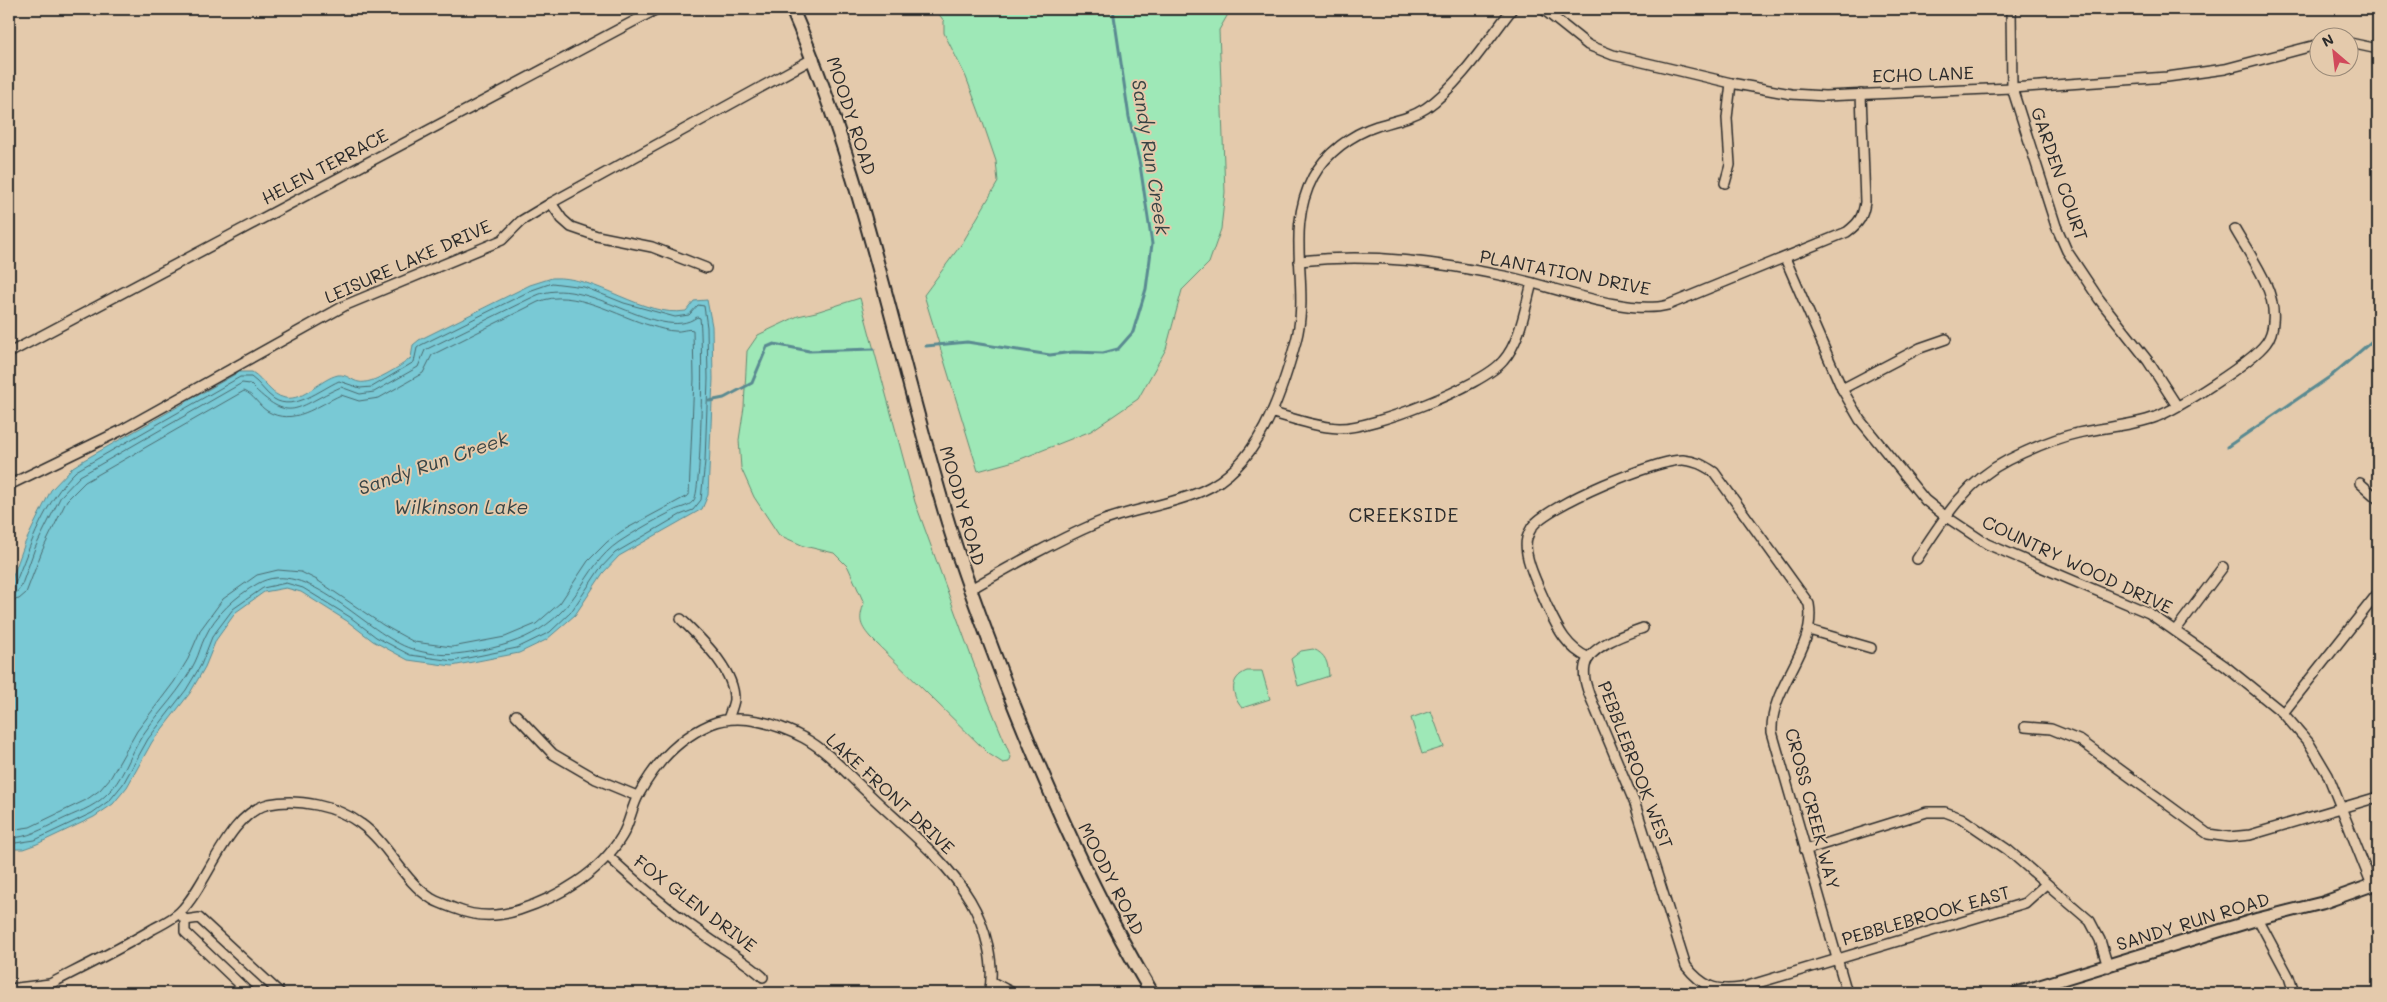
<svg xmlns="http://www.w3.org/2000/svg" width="2387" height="1002" viewBox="0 0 2387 1002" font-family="Mali,sans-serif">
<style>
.green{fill:#9ee8b7;stroke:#648a71}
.water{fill:#79c9d5;stroke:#5a8a91}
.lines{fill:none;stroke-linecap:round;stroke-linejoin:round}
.shore{stroke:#4a6a6f;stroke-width:1}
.stream{stroke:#5a8a91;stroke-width:3}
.minor-casing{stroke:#2b2b2b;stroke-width:12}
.tertiary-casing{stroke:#2b2b2b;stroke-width:15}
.secondary-casing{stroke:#2b2b2b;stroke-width:16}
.minor{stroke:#e4caac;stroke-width:9}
.tertiary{stroke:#e4caac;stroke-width:11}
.secondary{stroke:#e4caac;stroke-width:12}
.labels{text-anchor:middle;stroke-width:4;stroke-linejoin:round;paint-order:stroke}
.street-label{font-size:18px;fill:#2b2b2b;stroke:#e4caac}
.water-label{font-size:19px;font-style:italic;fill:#374344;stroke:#e4caac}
.neighbourhood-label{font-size:19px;letter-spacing:1px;fill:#2b2b2b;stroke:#e4caac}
</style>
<rect width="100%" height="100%" fill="#e4caac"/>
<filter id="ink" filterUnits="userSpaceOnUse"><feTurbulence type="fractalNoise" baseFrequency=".02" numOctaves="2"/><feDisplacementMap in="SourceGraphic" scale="10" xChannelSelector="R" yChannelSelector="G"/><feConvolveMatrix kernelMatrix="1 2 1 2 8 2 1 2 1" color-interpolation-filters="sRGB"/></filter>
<g filter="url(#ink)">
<!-- green -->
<g class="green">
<polygon points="935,9 1231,9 1219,30 1225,192 1221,229 1209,263 1182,290 1166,349 1138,399 1091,431 1018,460 978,471 924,295 963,242 998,182 996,161 981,117 966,77 944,33 944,21"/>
<path d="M860 298 915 502 983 689 1011 757 1009 762 1003 763 989 754 870 637C859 624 859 619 864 603L848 567 834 553 804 546 779 535 754 497 741 468 739 440 744 407 747 351 758 335 798 316 816 312Z"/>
<path d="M1313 649C1326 654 1328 663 1329 676L1298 686 1291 659 1301 651Z"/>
<path d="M1247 671H1262L1270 699 1242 708C1231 695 1229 678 1247 671Z"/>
<polygon points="1431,711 1444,747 1422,754 1411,718"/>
</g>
<!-- water -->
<path class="water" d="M552 278C597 275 643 318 686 311L694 301 707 300 712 326 713 379 708 495 702 509 619 556 603 573 575 615 546 640 519 653 452 666 408 660 373 641 347 621 301 592 286 588 264 592 236 612 216 640 205 667 190 693 152 742 127 787 113 804 94 817 37 844 23 849H9V587L25 543 51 490 73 467 84 460 239 372H252C264 379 270 395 285 398 305 401 320 379 338 375 347 374 352 381 359 382 372 385 401 366 411 358L413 345 419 340 530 285Z"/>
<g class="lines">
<!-- shore -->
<g class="shore">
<path d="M9 588 15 584C31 544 44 502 76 471L240 377H251C260 383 265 393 274 399 294 412 321 389 339 381L360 388 372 387 414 362 417 348 421 345 532 290 552 283 584 287 624 303 675 317 689 315 698 305 704 306 707 327 708 379 705 461 701 500 693 510 680 515 615 553 599 570 571 612 550 632 517 648 453 661 410 655 376 637 350 617 303 588 286 583 263 588 233 609 212 637 201 665 186 690 148 739 123 784 110 800 92 813 35 840 9 844"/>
<path d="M9 594 16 593 21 587 35 548 61 496 80 476 242 383 250 384C291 426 295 407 341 387L360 394 374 392 418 367 425 350 535 296C586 272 659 345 697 317L700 318C703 338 702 489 694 500 690 506 682 507 675 510 657 519 637 530 619 542 600 555 591 572 578 591 548 636 508 648 455 654 443 656 424 653 412 649 367 635 306 555 257 584 236 596 215 615 205 637 201 645 199 654 195 662 182 690 159 711 142 736 130 755 123 780 106 795 93 808 75 813 59 821 42 829 28 838 9 838"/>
<path d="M9 601 19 599 26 593 42 551 67 500 85 482 244 391C253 394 259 406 267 411 293 427 318 405 341 395L359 401 379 398 423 373 432 355 538 302C573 287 618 317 652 326 659 328 668 331 675 331 681 332 688 328 693 330L694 379 689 495 622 531 607 542 588 561 560 603 536 624 505 637 452 647 414 642 383 625 317 580 301 572 278 570 257 575 223 599 201 629 188 659 174 682 137 731 111 777 100 790 86 800 30 827 9 830"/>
</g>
<!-- stream -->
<g class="stream">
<polyline points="926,346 967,342 1050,355 1073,352 1103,353 1118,349 1133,332 1146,289 1152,244 1140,165 1129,117 1113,9"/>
<polyline points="709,401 724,398 752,383 767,347 774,344 809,351 874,349"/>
<polyline points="2227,447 2331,376 2378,336"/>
</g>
<defs>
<g id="minor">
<polyline points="1543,9 1588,45 1613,55 1731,83 1791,94 1825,96 2012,88 2167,77 2225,69 2320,44"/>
<polyline points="2011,9 2012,88 2056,226 2067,251 2099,299 2148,361 2177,406"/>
<polyline points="2350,43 2378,49"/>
<polyline points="1725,183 1730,165 1727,118 1731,83"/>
<polyline points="551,203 562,219 571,227 597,236 652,247 706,268"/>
<polyline points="1785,258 1842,389 1860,420 1925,500 1945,516 1987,544 2149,613 2225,666 2283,713 2309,743 2328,775 2372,885"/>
<path d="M1299 261C1373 253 1437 262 1509 277 1552 286 1627 316 1668 305L1847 232C1859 223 1863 217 1865 202L1861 94"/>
<polyline points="9,353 657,9"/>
<polyline points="1842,389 1920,348 1946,339"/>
<path d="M1273 413C1294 419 1317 427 1339 428 1372 429 1482 386 1503 361 1520 342 1525 308 1532 283"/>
<polyline points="2360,483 2378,499"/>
<polyline points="9,485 120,431 346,305 502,240 521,221 551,203 814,58"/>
<path d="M1917 559C1942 521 1966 481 2008 460 2030 449 2055 438 2078 433 2104 427 2131 426 2156 417 2179 408 2252 362 2266 343 2270 338 2273 329 2273 322 2277 290 2250 256 2235 229"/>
<path d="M969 590C1011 566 1053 542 1097 523 1131 509 1168 506 1202 491 1258 467 1281 396 1296 341 1311 285 1284 232 1313 177 1326 153 1352 134 1377 126 1394 121 1411 118 1426 108 1459 85 1488 40 1512 9"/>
<path d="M681 619C700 638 735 670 734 700 733 706 730 713 728 719"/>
<path d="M1643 628C1626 634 1589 646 1585 666 1583 676 1586 685 1589 694L1635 804 1686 966C1702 986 1715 992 1741 988L2025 903 2046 884"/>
<polyline points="1809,630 1871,648"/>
<polyline points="2175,631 2223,567"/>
<path d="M1589 658C1566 648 1557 627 1547 606 1540 589 1522 556 1527 538 1528 535 1530 530 1532 527 1547 505 1657 459 1683 460 1696 461 1703 465 1714 472L1809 604C1817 650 1770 686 1772 732L1847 993"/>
<polyline points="2283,713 2378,593"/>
<polyline points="516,715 553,754 596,779 637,796"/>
<polyline points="2025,727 2051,729 2081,741 2208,834 2229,837 2250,835 2378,797"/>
<polyline points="1805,850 1927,812 1945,812 1961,818 2008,850 2061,896 2090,921 2100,940 2108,967"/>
<path d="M608 856C637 883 667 909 700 932 721 948 743 959 763 977"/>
<polyline points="181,915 185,920 185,932 249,993"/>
<polyline points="2258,919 2289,977 2294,993"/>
<polyline points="185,920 199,918 280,993"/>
<polyline points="992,982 1013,993"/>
<polyline points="9,989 50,984"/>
<path d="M50 993V984C85 966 120 949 153 929 162 924 173 919 180 912 209 883 227 814 269 804 298 798 337 806 361 824 389 844 403 881 432 899 439 903 448 906 456 909 476 917 498 917 519 910 559 897 600 873 622 836 630 823 631 808 639 794 655 764 679 738 711 724 740 712 778 724 804 738 828 751 848 775 868 793 903 827 945 858 970 900 985 925 996 965 989 993"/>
</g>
<polyline id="tertiary" points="2017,993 2258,919 2322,903 2378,883"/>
<path id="secondary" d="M792 9C863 172 896 349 947 519 964 577 986 632 1007 688 1049 793 1094 896 1152 993"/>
</defs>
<!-- minor casing -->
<use href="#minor" class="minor-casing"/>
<!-- tertiary casing -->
<use href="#tertiary" class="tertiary-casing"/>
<!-- secondary casing -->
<use href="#secondary" class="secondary-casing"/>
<!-- minor -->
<use href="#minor" class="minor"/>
<!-- tertiary -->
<use href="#tertiary" class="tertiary"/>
<!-- secondary -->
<use href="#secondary" class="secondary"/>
</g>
</g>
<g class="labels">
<!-- street labels -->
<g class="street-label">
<text transform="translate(1923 75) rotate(-2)" y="6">ECHO LANE</text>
<text transform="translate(851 116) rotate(72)" y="6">MOODY ROAD</text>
<text transform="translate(325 167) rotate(-28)" y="6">HELEN TERRACE</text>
<text transform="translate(2059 174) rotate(71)" y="6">GARDEN COURT</text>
<text transform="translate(408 262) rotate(-24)" y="6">LEISURE LAKE DRIVE</text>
<text transform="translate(1565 273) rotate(11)" y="6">PLANTATION DRIVE</text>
<text transform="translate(962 506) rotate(74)" y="6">MOODY ROAD</text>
<text transform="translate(2077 565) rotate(25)" y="6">COUNTRY WOOD DRIVE</text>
<text transform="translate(1635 765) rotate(69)" y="6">PEBBLEBROOK WEST</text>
<text transform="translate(890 794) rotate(43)" y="6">LAKE FRONT DRIVE</text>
<text transform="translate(1812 809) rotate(75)" y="6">CROSS CREEK WAY</text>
<text transform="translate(1111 879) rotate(63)" y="6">MOODY ROAD</text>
<text transform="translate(695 904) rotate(37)" y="6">FOX GLEN DRIVE</text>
<text transform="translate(1926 916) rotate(-16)" y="6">PEBBLEBROOK EAST</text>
<text transform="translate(2193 922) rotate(-17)" y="6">SANDY RUN ROAD</text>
</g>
<!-- water labels -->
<g class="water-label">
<text transform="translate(1151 157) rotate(81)" y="7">Sandy Run Creek</text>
<text transform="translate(433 463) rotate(-19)" y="7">Sandy Run Creek</text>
<text x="461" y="514">Wilkinson Lake</text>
</g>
<!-- neighbourhood labels -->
<g class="neighbourhood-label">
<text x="1404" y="522">CREEKSIDE</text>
</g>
</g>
<!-- margin -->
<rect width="2387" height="1002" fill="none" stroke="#e4caac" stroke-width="30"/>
<rect x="15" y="15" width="2357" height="972" fill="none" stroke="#2b2b2b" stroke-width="2" filter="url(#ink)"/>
<!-- north arrow -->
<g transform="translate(2334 52) rotate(332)"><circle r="24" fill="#e4caac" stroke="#9a8a78"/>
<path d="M0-4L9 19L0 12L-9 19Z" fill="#d1495b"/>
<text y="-8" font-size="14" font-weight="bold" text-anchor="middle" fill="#2b2b2b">N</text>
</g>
</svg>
